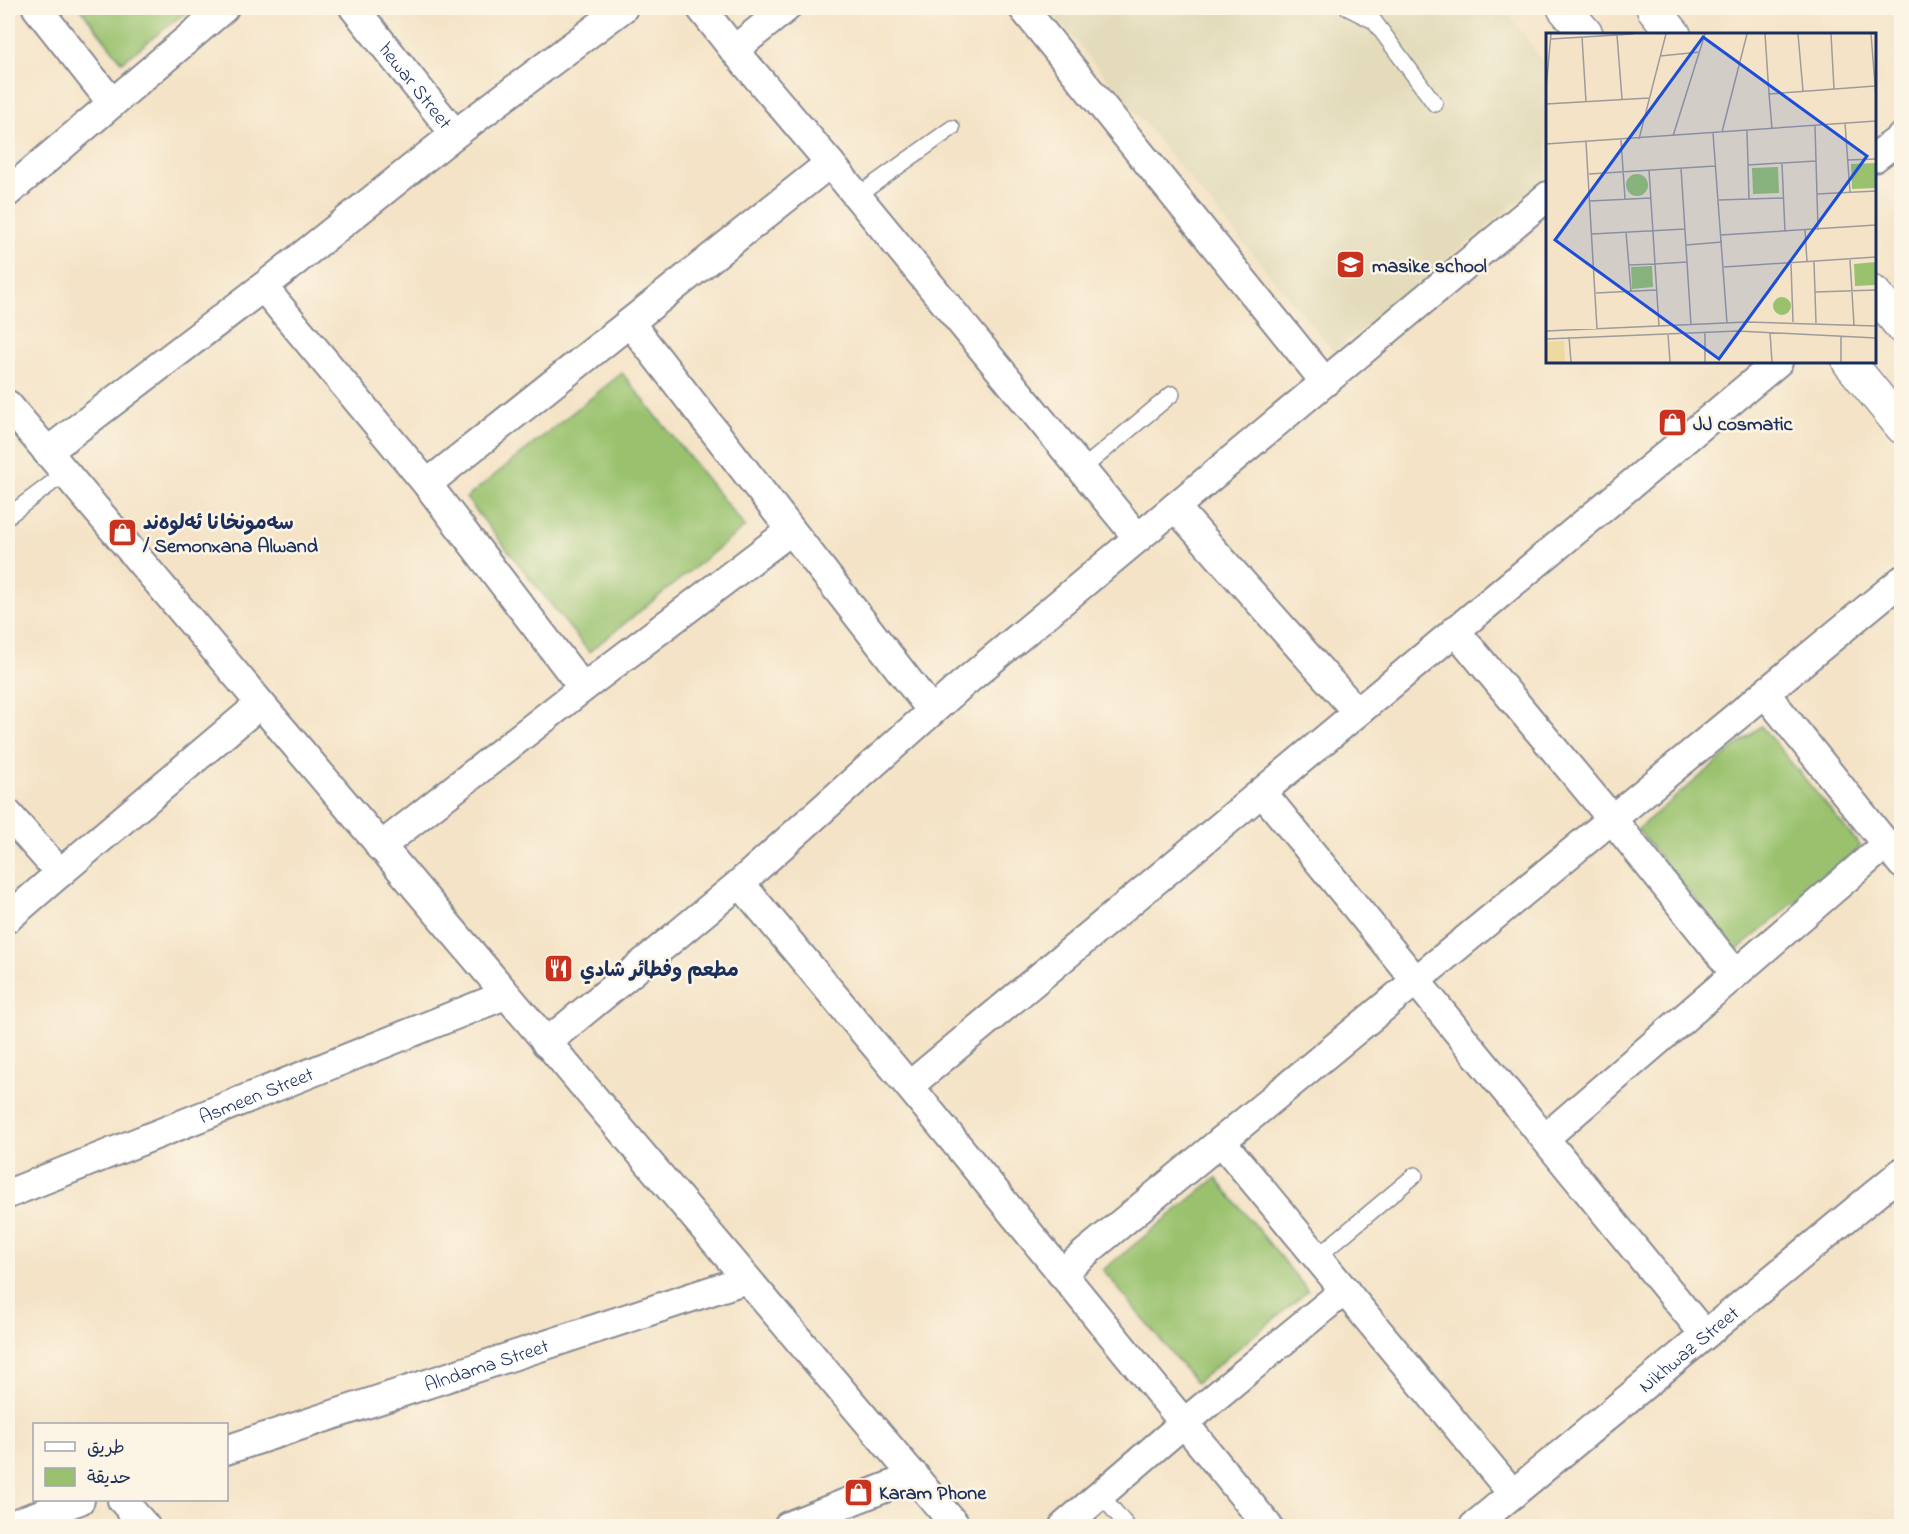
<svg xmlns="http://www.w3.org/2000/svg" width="1909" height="1534" viewBox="0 0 1909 1534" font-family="'Indie Flower','Playpen Sans Arabic',sans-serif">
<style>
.built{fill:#e3dbba}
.green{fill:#9ac26e;stroke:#5a7866;stroke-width:1.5}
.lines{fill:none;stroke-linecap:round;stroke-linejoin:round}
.service-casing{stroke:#888992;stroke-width:18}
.minor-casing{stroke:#888992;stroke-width:32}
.tertiary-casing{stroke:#888992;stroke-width:36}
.service{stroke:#fff;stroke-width:15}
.minor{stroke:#fff;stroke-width:28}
.tertiary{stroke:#fff;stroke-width:33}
.labels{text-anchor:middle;stroke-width:5;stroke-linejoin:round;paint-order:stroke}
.street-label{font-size:20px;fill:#1b2f5e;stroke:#fcf5e5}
.poi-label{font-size:20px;font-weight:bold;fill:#1b2f5e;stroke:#fcf5e5;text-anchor:start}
.inset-road{fill:none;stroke:#9d9b9c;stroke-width:1.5}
.view{fill:#1d4ed8;fill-opacity:0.15;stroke:#1d4ed8;stroke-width:3}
.inset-edge{fill:none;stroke:#1b2f5e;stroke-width:3}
</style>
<rect width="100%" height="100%" fill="#fcf5e5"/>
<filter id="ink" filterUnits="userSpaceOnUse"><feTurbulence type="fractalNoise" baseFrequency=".0167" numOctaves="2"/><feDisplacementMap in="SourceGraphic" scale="12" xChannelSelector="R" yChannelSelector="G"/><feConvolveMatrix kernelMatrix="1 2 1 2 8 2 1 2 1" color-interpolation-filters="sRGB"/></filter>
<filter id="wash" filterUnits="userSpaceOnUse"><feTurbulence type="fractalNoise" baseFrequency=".008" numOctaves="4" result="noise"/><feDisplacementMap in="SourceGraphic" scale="24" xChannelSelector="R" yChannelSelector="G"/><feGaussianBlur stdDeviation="1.35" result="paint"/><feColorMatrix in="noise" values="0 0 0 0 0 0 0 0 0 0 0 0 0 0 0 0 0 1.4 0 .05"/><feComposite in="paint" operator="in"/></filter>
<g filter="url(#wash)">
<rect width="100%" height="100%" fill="#f4e3c6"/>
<!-- built -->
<polygon class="built" points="1048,8 1505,8 1547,68 1547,178 1334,352"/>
<!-- green -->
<g class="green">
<polygon points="80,8 191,8 122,62"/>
<polygon points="622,373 745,527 589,652 466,498"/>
<polygon points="1761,726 1861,847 1737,950 1637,829"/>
<polygon points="1216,1178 1308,1291 1196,1383 1103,1270"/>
</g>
</g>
<g filter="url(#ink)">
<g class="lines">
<defs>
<g id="service">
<polyline points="1348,8 1374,21 1435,104"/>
<polyline points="857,196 952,128"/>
<polyline points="1082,469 1172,394"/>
<polyline points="8,516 65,473"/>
<polyline points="1317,1257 1415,1175"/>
<polyline points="1101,1495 1127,1526"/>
</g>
<g id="minor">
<polyline points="37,8 112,103"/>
<path id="s1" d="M354 8 455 134"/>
<polyline points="701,8 734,50 830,163 1138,538"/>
<polyline points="1023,8 1325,382"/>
<polyline points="734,50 786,8"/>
<polyline points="1874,158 1902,137"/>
<polyline points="8,192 224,8"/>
<polyline points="263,287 427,484 583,688"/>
<polyline points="630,323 932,711"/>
<polyline points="8,405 956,1526"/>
<polyline points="47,452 263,287 455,134 623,8"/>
<polyline points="427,484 830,163"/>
<polyline points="1175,507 1357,712"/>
<polyline points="1765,693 1902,864"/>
<polyline points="1262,792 1705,1335"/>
<polyline points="8,814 60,873 260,704"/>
<polyline points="380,847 583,688 790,531"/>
<polyline points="740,883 909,1086 1268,1526"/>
<polyline points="8,918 60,873"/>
<polyline points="1735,973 1612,819 1902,580"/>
<polyline points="546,1043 740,883 958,688 1548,196"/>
<polyline points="909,1086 1778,362"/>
<polyline points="1545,1138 1885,845"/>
<polyline points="1221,1141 1513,1494"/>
<path id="s2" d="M8 1194 505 995"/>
<polyline points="1061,1273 1612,819 1455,630"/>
<path id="s3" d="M226 1450 747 1279"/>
<polyline points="122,1500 145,1526"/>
<polyline points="8,1526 80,1500"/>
<polyline points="788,1526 915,1476"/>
<polyline points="1064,1526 1184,1423 1345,1290"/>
<path id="s4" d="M1474 1526 1902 1172"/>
</g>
<g id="tertiary">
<polyline points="1564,8 1586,34"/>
<polyline points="1653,8 1674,34"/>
<polyline points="1874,293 1902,327"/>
<polyline points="1849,362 1902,427"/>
</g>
</defs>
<!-- service casing -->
<use href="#service" class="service-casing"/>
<!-- minor casing -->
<use href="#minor" class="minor-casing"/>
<!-- tertiary casing -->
<use href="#tertiary" class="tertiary-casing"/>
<!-- service -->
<use href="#service" class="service"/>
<!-- minor -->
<use href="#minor" class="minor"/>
<!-- tertiary -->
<use href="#tertiary" class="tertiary"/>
</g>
</g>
<!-- icons -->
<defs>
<symbol id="school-square" viewBox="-11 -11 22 22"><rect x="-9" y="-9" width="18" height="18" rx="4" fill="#c8321e" stroke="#fcf5e5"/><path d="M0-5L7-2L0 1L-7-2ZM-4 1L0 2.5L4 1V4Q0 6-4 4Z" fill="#fff"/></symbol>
<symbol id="shop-square" viewBox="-11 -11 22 22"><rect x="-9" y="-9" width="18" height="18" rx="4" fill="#c8321e" stroke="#fcf5e5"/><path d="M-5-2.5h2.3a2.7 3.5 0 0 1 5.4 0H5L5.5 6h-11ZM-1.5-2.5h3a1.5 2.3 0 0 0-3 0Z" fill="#fff"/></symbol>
<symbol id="restaurant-square" viewBox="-11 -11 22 22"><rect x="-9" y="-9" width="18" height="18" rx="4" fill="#c8321e" stroke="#fcf5e5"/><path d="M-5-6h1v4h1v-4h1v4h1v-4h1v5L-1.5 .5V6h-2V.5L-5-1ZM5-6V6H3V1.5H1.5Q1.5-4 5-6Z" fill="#fff"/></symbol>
</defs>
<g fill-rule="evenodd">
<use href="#school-square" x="1334" y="248" width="33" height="33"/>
<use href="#shop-square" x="1656" y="406" width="33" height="33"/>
<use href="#shop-square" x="106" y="516" width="33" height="33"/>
<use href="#restaurant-square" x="542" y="952" width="33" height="33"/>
<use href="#shop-square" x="842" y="1476" width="33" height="33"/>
</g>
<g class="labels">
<!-- street labels -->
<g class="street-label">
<text dy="7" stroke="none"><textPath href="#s1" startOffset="99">hewar Street</textPath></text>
<text dy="7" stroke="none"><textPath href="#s2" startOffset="267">Asmeen Street</textPath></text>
<text dy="7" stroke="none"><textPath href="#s4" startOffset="278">Nikhwaz Street</textPath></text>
<text dy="7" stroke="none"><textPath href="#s3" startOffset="274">Alndama Street</textPath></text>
</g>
<!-- poi labels -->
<g class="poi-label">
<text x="1372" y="272">masike school</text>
<text x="1693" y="430">JJ cosmatic</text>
<text x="143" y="529">سەمونخانا ئەلوەند<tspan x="143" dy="23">/ Semonxana Alwand</tspan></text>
<text x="580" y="976">مطعم وفطائر شادي</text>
<text x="879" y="1499">Karam Phone</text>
</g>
</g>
<!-- overview -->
<g transform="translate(1546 33)">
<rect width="330" height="330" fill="#f4e3c6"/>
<path d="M329 130 330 155 306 156 305 131ZM232 134 233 160 207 161 206 135ZM80 152a11 11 0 1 1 22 0a11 11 0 1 1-22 0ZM330 229V252L309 253 308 231ZM106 233 107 254 86 256 85 234ZM227 273a9 9 0 1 1 18 0a9 9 0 1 1-18 0Z" fill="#9ac26e"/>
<path d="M18 308 19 329H0V309Z" fill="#eeda9e"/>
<path class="inset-road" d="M219 1 223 61M252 1 257 58M285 1 288 56M325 1 330 64M71 2 76 66M36 4 40 69M5 6 87 1M114 23 154 19M0 56 5 1M0 71 103 65M299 90 304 159M269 93 272 197M226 96 223 61 329 53M201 98 203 166M176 99 201 1M167 100 181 290M127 103 159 1M93 106 120 1M75 107 79 166M40 109 51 296M0 111 330 88M301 127 330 126M236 131 239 199M202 132 270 128M135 135 145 292M103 137 109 231 141 229M43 141 169 133M271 161 330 158M173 167 238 165M44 168 105 165M259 197 261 229M80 199 85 258M46 201 139 196M175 202 330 192M140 212 176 209M304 227 308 292M268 229 270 290M245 231 247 289M83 232 109 231 113 293M178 234 330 224M269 259 330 257M50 260 110 257M0 298 201 289 330 293M159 299V329M224 300 226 329M122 301 124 329M295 303V329M23 304 25 329M0 306 192 298 330 305"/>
<path class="view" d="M157 4 321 123 173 326 9 207Z"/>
<rect width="330" height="330" class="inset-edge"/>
</g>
<!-- margin -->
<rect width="1909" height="1534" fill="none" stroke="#fcf5e5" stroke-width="30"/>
<!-- legend -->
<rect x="33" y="1423" width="195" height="78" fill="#fcf5e5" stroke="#a2a6af" stroke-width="1.5"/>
<rect x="45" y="1442" width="30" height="9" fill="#ffffff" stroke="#a2a6af" stroke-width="1.5"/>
<text x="87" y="1453" font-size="18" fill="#1b2f5e">طريق</text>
<rect x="45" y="1468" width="30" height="18" fill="#9ac26e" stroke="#a2a6af" stroke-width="1.5"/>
<text x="87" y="1483" font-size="18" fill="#1b2f5e">حديقة</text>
</svg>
